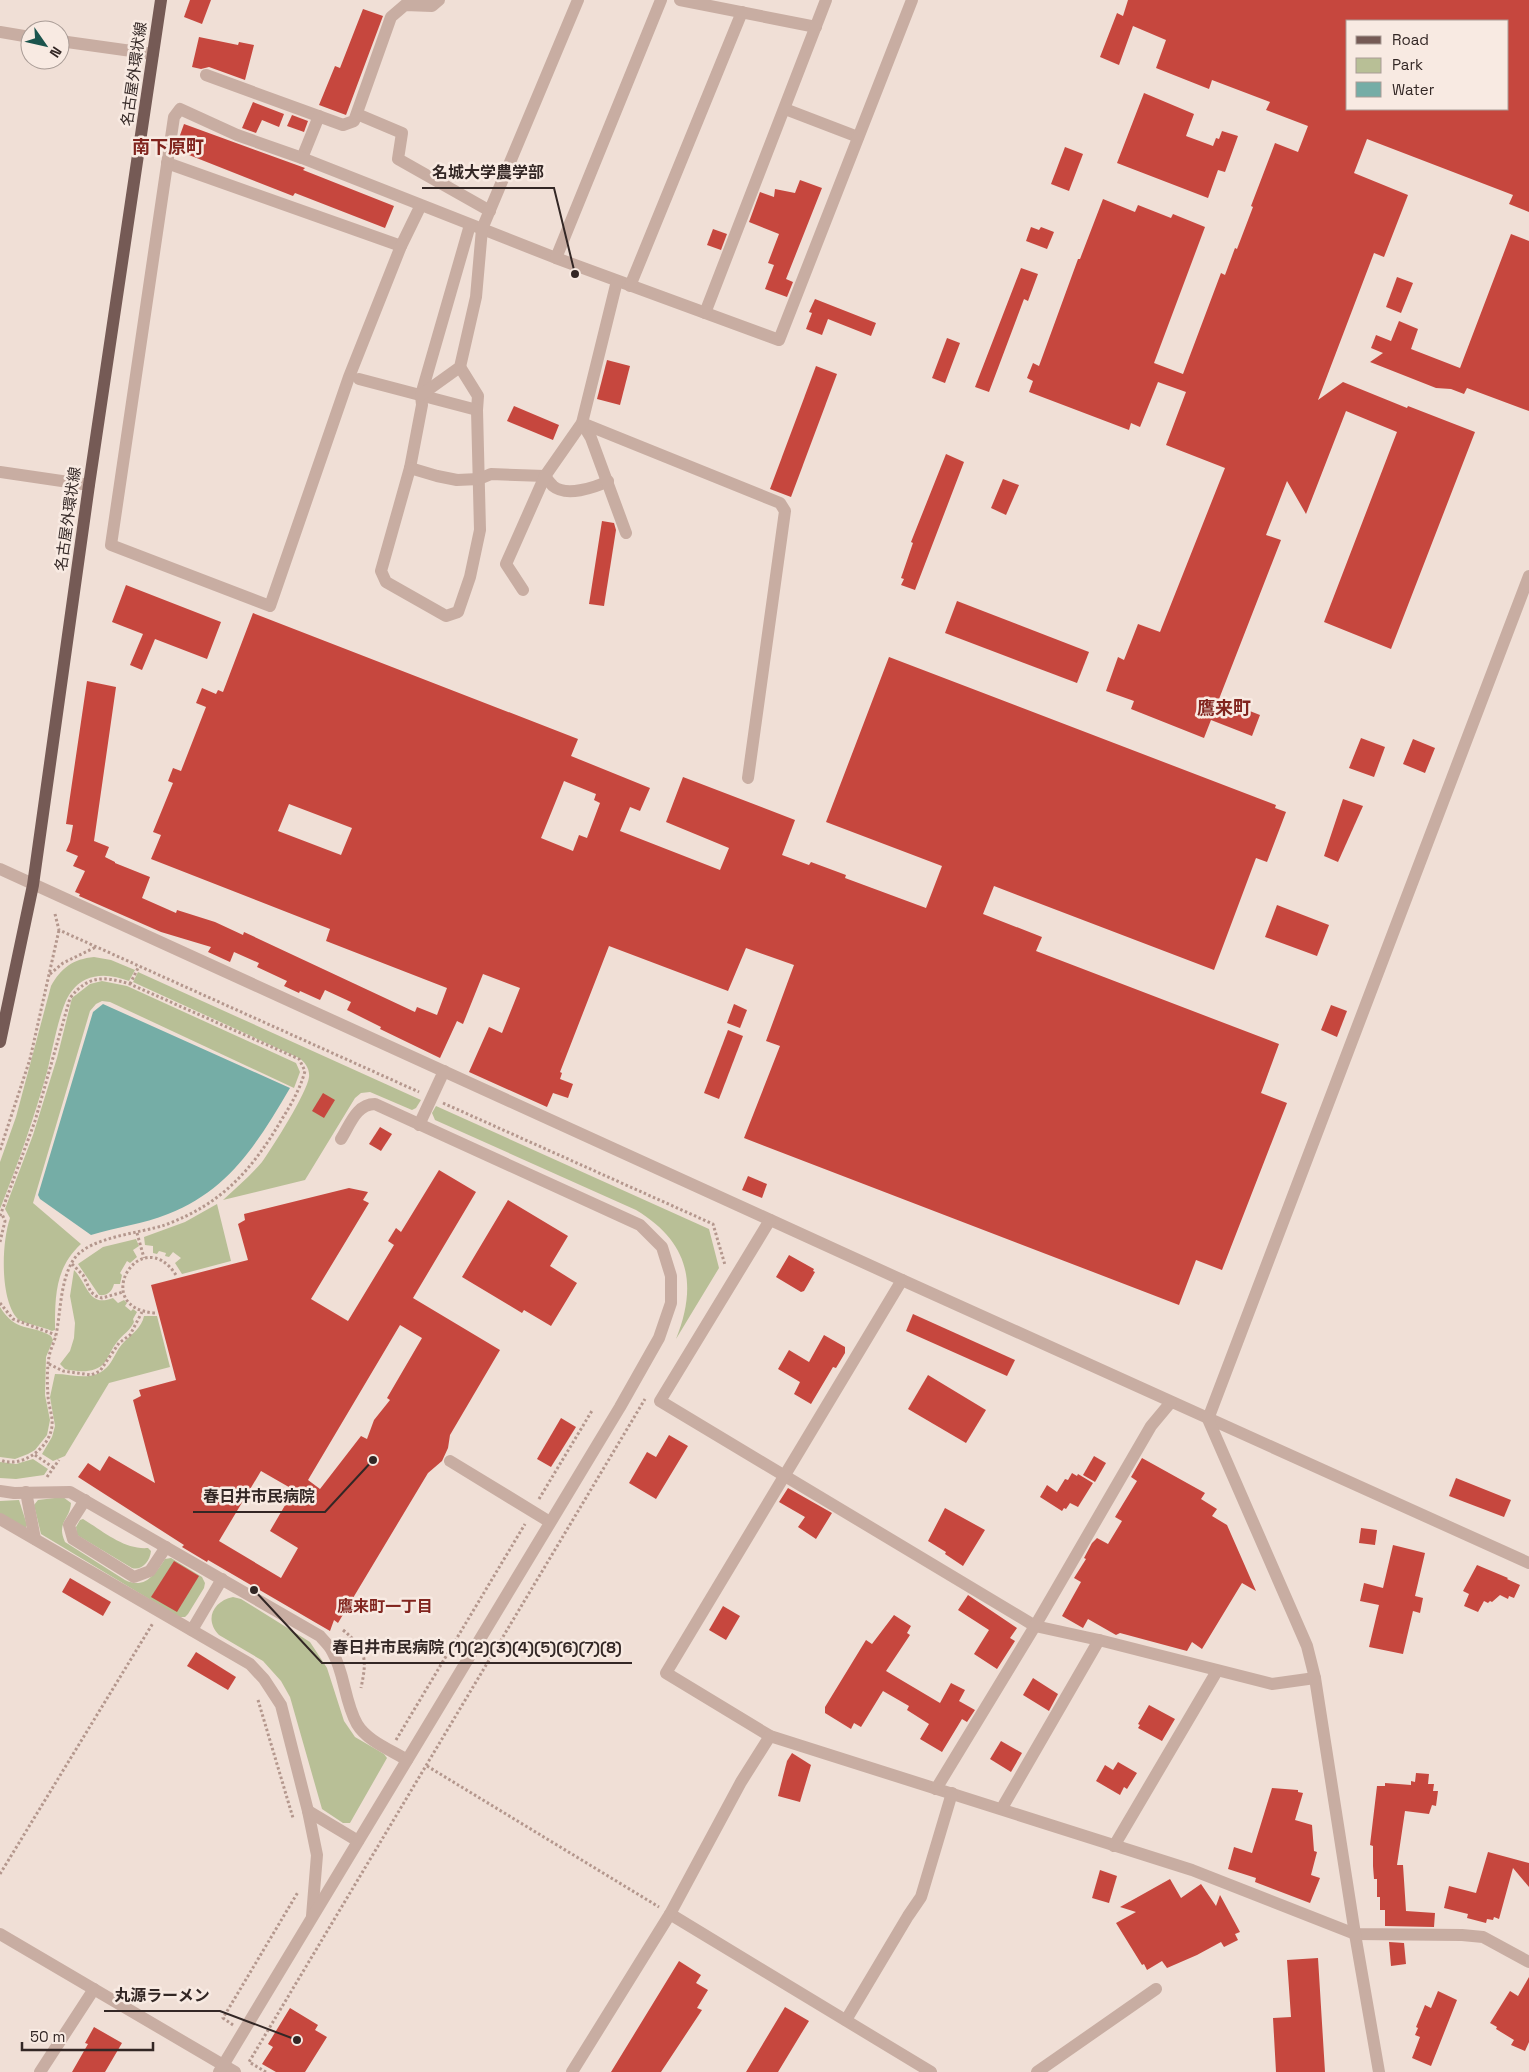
<svg xmlns="http://www.w3.org/2000/svg" width="1529" height="2072" viewBox="0 0 1529 2072" font-family="'Space Grotesk','Noto Sans JP',sans-serif">
<style>
.green{fill:#b8bf96}
.water{fill:#75ada6}
.building{fill:#c6473e;fill-rule:evenodd}
.lines{fill:none;stroke-linecap:round;stroke-linejoin:round}
.path{stroke:#b4978d;stroke-width:3;stroke-dasharray:2.5 2.5;stroke-linecap:butt}
.minor{stroke:#c8ada2;stroke-width:12}
.major{stroke:#755a55;stroke-width:12}
.labels{text-anchor:middle;stroke-width:5;stroke-linejoin:round;paint-order:stroke}
.street-label{font-size:15px;fill:#332725;stroke:#f8eae2}
.neighbourhood-label{font-size:16px;font-weight:bold;fill:#81241e;stroke:#f8eae2}
.quarter-label{font-size:18px;font-weight:bold;fill:#81241e;stroke:#f8eae2}
.leader{fill:none;stroke:#332725;stroke-width:2}
.callout-dot{fill:#332725;stroke:#f8eae2;stroke-width:2}
.callout-label{font-size:16px;text-anchor:middle;font-weight:bold;fill:#332725;stroke:#f8eae2;stroke-width:5;stroke-linejoin:round;paint-order:stroke}
</style>
<rect width="100%" height="100%" fill="#f0dfd6"/>
<!-- green -->
<g class="green">
<path d="M94 957 111 960 135 970 129 981C109 973 85 972 71 992 60 1006 52 1052 47 1072 34 1118 18 1164 0 1209V1162L16 1117 51 986C61 968 73 959 94 957Z"/>
<path d="M138 972 421 1100 416 1108 412 1110 370 1092 361 1093 355 1098 305 1180 223 1200C236 1188 250 1176 262 1162 272 1148 307 1093 309 1077 310 1069 305 1062 299 1058L133 982Z"/>
<path d="M102 981 127 986 296 1063 300 1072 294 1088 110 1002 102 1001 96 1004 90 1011 33 1203 81 1244C55 1268 55 1296 55 1330L52 1331C41 1326 29 1325 19 1320 0 1303 1 1245 10 1218L5 1209 33 1135 57 1058 72 998 90 984Z"/>
<path d="M436 1106 709 1229 719 1268 676 1339C698 1284 689 1242 636 1210L435 1120 432 1113Z"/>
<polygon points="217,1204 231,1261 182,1274 175,1263 181,1258 173,1252 169,1257 165,1256 166,1253 159,1251 157,1254 153,1253 153,1246 145,1245 144,1237 185,1222"/>
<path d="M136 1239 139 1246 133 1250 137 1257 130 1263 127 1261 120 1273 122 1275 120 1284H114C112 1292 107 1296 99 1295L78 1264 103 1247Z"/>
<path d="M74 1270C88 1284 88 1308 113 1298L118 1303 124 1300 127 1303 125 1306 131 1311 133 1309 137 1312 133 1319 134 1322C130 1331 123 1334 117 1342 112 1348 109 1356 105 1362 96 1374 77 1372 65 1369L60 1364 70 1351 74 1338 75 1323 70 1296Z"/>
<path d="M0 1307C17 1334 29 1323 51 1336L53 1340 46 1357 45 1395 50 1420 47 1435 35 1450 28 1454 15 1459 0 1457Z"/>
<path d="M144 1316H157L170 1367 109 1383 65 1456 53 1461 42 1454 52 1437 55 1426 50 1397 55 1374C75 1374 94 1383 109 1365 115 1357 117 1349 124 1342 132 1334 142 1327 144 1316Z"/>
<polygon points="33,1459 48,1469 44,1475 16,1479 0,1478 0,1462 16,1464"/>
<path d="M63 1497 71 1503C70 1520 56 1522 65 1542L125 1580C145 1590 155 1574 165 1559L171 1558 202 1577 205 1583 204 1588 188 1614 185 1617H179L41 1534 34 1505 38 1500Z"/>
<polygon points="19,1500 27,1525 26,1528 0,1514 0,1501"/>
<path d="M83 1519C103 1531 124 1550 148 1548L151 1551C150 1561 142 1571 132 1568L77 1535 76 1527 80 1520Z"/>
<path d="M233 1597 241 1599 310 1642 327 1668 344 1721 355 1737 384 1754 387 1758 350 1823H343L322 1809 290 1697 281 1681 263 1661 219 1635C204 1620 213 1601 233 1597Z"/>
</g>
<!-- water -->
<path class="water" d="M103 1004 290 1088C258 1142 230 1190 168 1214 143 1224 117 1227 91 1235L40 1199 38 1195 93 1012Z"/>
<!-- building -->
<g class="building">
<polygon points="190,0 211,0 202,24 184,17"/>
<path d="M1128 0H1529V212L1509 204 1513 195 1367 139 1354 173 1408 195 1384 257 1374 253 1318 400 1343 382 1407 408 1408 406 1475 432 1391 649 1324 622 1397 432 1346 411 1306 514 1287 481 1266 535 1281 540 1219 699 1260 715 1252 736 1211 720 1204 738 1131 709 1134 701 1106 691 1118 657 1124 660 1138 624 1160 632 1225 468 1166 445 1186 392 1158 382 1140 427 1131 423 1129 430 1029 392 1033 381 1027 378 1033 363 1039 366 1078 259H1080L1103 199 1135 212 1138 205 1171 218 1173 214 1205 227 1154 363 1183 374 1221 273 1225 275 1235 248 1237 249 1253 207 1251 206 1275 143 1298 152 1308 126 1266 110 1270 102 1212 80 1209 89 1156 68 1166 40 1133 26 1119 65 1100 57 1117 13 1123 16ZM1348 21H1508V109H1348Z"/>
<polygon points="363,9 383,16 346,115 319,105 335,66 340,68"/>
<polygon points="199,37 238,45 239,42 254,45 245,80 209,67 201,69 192,67"/>
<polygon points="1144,93 1194,114 1186,136 1213,146 1216,138 1219,139 1222,131 1238,136 1225,172 1218,170 1208,198 1117,163"/>
<polygon points="253,102 284,114 279,127 262,120 256,133 242,128"/>
<polygon points="292,115 308,121 304,132 287,126"/>
<polygon points="184,124 305,168 303,170 394,206 385,228 295,193 293,196 189,155 193,143 179,138"/>
<polygon points="1065,147 1083,154 1069,191 1051,184"/>
<polygon points="800,180 822,188 786,279 793,282 787,297 765,289 774,265 768,263 779,234 749,222 760,192 774,197 775,189 795,193"/>
<polygon points="1031,227 1039,230 1041,227 1054,232 1047,249 1026,241"/>
<polygon points="713,229 727,234 721,250 707,245"/>
<polygon points="1511,234 1529,241 1529,411 1467,388 1464,394 1451,389 1436,388 1370,362 1383,353 1371,348 1376,335 1391,341 1399,321 1418,329 1411,349 1460,368"/>
<polygon points="1021,268 1038,274 1028,301 1024,299 989,392 975,387"/>
<polygon points="1397,277 1413,283 1401,313 1386,307"/>
<polygon points="815,299 876,323 871,336 828,319 822,335 806,329 812,313 809,312"/>
<polygon points="947,338 960,343 945,383 932,378"/>
<polygon points="607,360 630,366 620,405 597,399"/>
<polygon points="816,366 837,374 791,497 770,489"/>
<polygon points="514,406 559,425 553,440 507,421"/>
<polygon points="946,454 964,462 915,590 901,585 904,579 901,578 913,543 911,542"/>
<polygon points="1003,479 1019,485 1006,515 991,508"/>
<polygon points="602,521 614,523 616,530 604,606 589,604"/>
<polygon points="126,585 221,622 207,659 155,639 142,670 130,665 143,634 112,622"/>
<polygon points="957,601 1089,652 1077,683 945,633"/>
<path d="M253 613 578 739 571 756 650 788 640 811 630 807 620 831 720 870 729 848 666 822 683 777 795 820 782 855 809 865 811 862 846 875 845 878 926 908 942 866 826 822 889 657 1276 805 1275 808 1286 812 1267 862 1256 858 1214 970 994 886 983 914 1042 937 1036 951 1279 1044 1261 1093 1287 1103 1222 1270 1196 1260 1179 1305 744 1138 780 1046 766 1041 794 965 746 948 728 991 609 946 560 1072 562 1073 560 1079 573 1084 568 1098 553 1093 547 1107 469 1072 489 1027 502 1033 520 988 483 974 463 1024 457 1021 440 1058 380 1029 381 1027 347 1010 351 1002 325 990 320 1000 300 991 299 993 284 986 287 981 257 967 259 963 234 952 230 962 208 952 211 947 161 932 79 896 80 894 75 892 85 871 73 866 78 856 66 851 70 842 73 825 66 824 87 681 116 687 94 841 109 847 105 857 115 862V863L150 877 142 898 176 913 177 910 215 922 243 935 244 932 415 1012 417 1007 437 1015 447 988 326 941 330 929 151 859 161 835 153 832 173 783 168 781 173 768 181 771 206 707 196 703 202 688 216 694 218 690 223 692ZM564 781 596 794 594 800 600 803 587 838 579 835 573 851 541 838ZM289 804 352 828 341 855 278 831Z"/>
<polygon points="1361,738 1385,747 1374,777 1349,768"/>
<polygon points="1413,739 1435,748 1425,773 1403,764"/>
<polygon points="1343,799 1363,806 1338,862 1324,856"/>
<polygon points="1277,905 1329,925 1317,956 1265,937"/>
<polygon points="734,1004 747,1010 740,1028 727,1023"/>
<polygon points="1331,1005 1347,1011 1337,1037 1321,1030"/>
<polygon points="728,1030 743,1036 719,1099 704,1093"/>
<polygon points="323,1093 335,1100 324,1118 312,1111"/>
<polygon points="380,1127 392,1134 381,1151 369,1144"/>
<path d="M439 1170 476 1192 413 1298 500 1350 450 1435 448 1448 442 1461 428 1473 338 1623 334 1620 330 1631 208 1560 207 1562 182 1547 184 1545 78 1477 88 1463 100 1471 109 1456 155 1483 133 1400 141 1396 139 1390 176 1380 151 1285 248 1260 238 1224 245 1220 244 1214 349 1188 368 1192 363 1200 369 1203 311 1299 348 1321 394 1245 388 1241 396 1228 401 1232ZM400 1325 422 1338 387 1398 390 1400 374 1420 367 1439 361 1436 320 1489 308 1480ZM261 1471 294 1490 270 1531 298 1548 281 1578 219 1541Z"/>
<polygon points="748,1176 767,1184 762,1198 742,1190"/>
<polygon points="508,1200 568,1236 550,1266 577,1283 551,1326 524,1310 522,1313 462,1277"/>
<polygon points="789,1255 814,1269 813,1271 815,1272 804,1291 801,1292 776,1277"/>
<polygon points="913,1314 1015,1360 1007,1376 906,1331"/>
<polygon points="824,1335 845,1347 845,1353 836,1368 833,1367 811,1404 794,1394 800,1382 778,1369 789,1350 809,1362"/>
<polygon points="928,1375 986,1410 966,1443 908,1409"/>
<polygon points="561,1418 576,1427 551,1467 537,1459"/>
<polygon points="669,1435 688,1446 656,1499 629,1483 647,1452 656,1457"/>
<polygon points="1094,1456 1106,1463 1095,1482 1083,1475"/>
<polygon points="1142,1458 1205,1493 1201,1499 1217,1509 1212,1516 1227,1525 1256,1591 1242,1583 1202,1649 1192,1642 1187,1651 1120,1633 1116,1635 1088,1619 1083,1628 1062,1616 1081,1582 1074,1578 1086,1559 1084,1558 1092,1543 1097,1538 1108,1544 1122,1521 1115,1517 1137,1481 1131,1477"/>
<polygon points="1072,1473 1077,1476 1078,1474 1093,1483 1078,1507 1070,1503 1066,1509 1064,1508 1062,1511 1040,1497 1047,1485 1057,1492 1065,1479 1068,1480"/>
<polygon points="1456,1478 1511,1500 1504,1517 1449,1496"/>
<polygon points="788,1488 832,1513 816,1539 798,1527 805,1517 779,1502"/>
<polygon points="945,1508 985,1530 963,1566 945,1554 946,1552 928,1541"/>
<polygon points="1361,1528 1377,1530 1375,1545 1359,1543"/>
<polygon points="1393,1545 1425,1553 1415,1596 1423,1598 1420,1613 1413,1611 1403,1654 1369,1647 1379,1605 1360,1601 1364,1583 1383,1588"/>
<polygon points="174,1561 199,1576 177,1612 151,1597"/>
<polygon points="1477,1565 1508,1578 1507,1579 1520,1585 1514,1598 1509,1596 1508,1599 1500,1595 1492,1602 1490,1601 1488,1603 1484,1601 1478,1612 1464,1606 1469,1594 1463,1591"/>
<polygon points="70,1578 111,1602 103,1616 62,1592"/>
<polygon points="968,1595 1017,1628 1010,1638 1015,1641 997,1669 974,1654 989,1630 958,1610"/>
<polygon points="723,1606 740,1616 726,1640 709,1630"/>
<polygon points="894,1615 911,1626 907,1633 910,1635 886,1671 940,1703 951,1683 965,1690 959,1701 975,1710 967,1722 962,1719 942,1752 920,1739 929,1724 907,1710 909,1706 883,1691 861,1727 854,1723 851,1729 825,1713 825,1707 866,1640 872,1644"/>
<polygon points="196,1652 236,1677 228,1690 187,1666"/>
<polygon points="1033,1678 1058,1694 1049,1711 1023,1695"/>
<polygon points="1149,1705 1175,1719 1162,1741 1138,1728 1140,1725 1138,1724"/>
<polygon points="1001,1741 1022,1753 1011,1772 990,1759"/>
<polygon points="792,1753 811,1765 800,1802 778,1796 787,1761"/>
<polygon points="1118,1762 1137,1773 1127,1789 1124,1787 1120,1795 1096,1781 1105,1765 1113,1770"/>
<polygon points="1416,1773 1429,1774 1428,1784 1434,1784 1433,1791 1438,1791 1436,1806 1432,1805 1429,1814 1405,1811 1397,1865 1403,1865 1406,1911 1435,1913 1434,1927 1385,1926 1385,1910 1380,1910 1380,1897 1377,1897 1377,1879 1374,1879 1373,1866 1373,1846 1370,1845 1377,1786 1385,1786 1385,1783 1411,1785 1411,1781 1415,1782"/>
<polygon points="1272,1788 1298,1790 1298,1792 1303,1793 1295,1820 1312,1825 1314,1851 1317,1852 1311,1875 1320,1878 1310,1903 1255,1882 1256,1878 1228,1869 1234,1847 1252,1853"/>
<polygon points="1488,1852 1529,1863 1529,1887 1513,1868 1499,1919 1494,1917 1493,1920 1487,1919 1486,1923 1467,1918 1468,1914 1444,1908 1449,1886 1476,1893"/>
<polygon points="1100,1870 1117,1876 1109,1903 1092,1898"/>
<polygon points="1170,1879 1181,1898 1201,1884 1216,1906 1220,1895 1240,1932 1235,1934 1238,1940 1224,1947 1221,1942 1197,1955 1167,1968 1162,1961 1147,1970 1144,1964 1142,1965 1116,1923 1136,1912 1120,1907"/>
<polygon points="1389,1942 1404,1943 1406,1964 1391,1966"/>
<polygon points="1318,1958 1325,2072 1276,2072 1273,2018 1291,2017 1287,1960"/>
<polygon points="679,1961 701,1975 696,1983 708,1990 697,2008 702,2010 661,2072 611,2072"/>
<polygon points="1529,1977 1529,2042 1525,2051 1511,2045 1514,2040 1496,2029 1497,2027 1490,2023 1510,1991 1518,1996"/>
<polygon points="1438,1991 1457,2000 1431,2066 1412,2058 1420,2037 1415,2035 1418,2028 1416,2027 1425,2005 1431,2008"/>
<polygon points="785,2007 809,2021 801,2034 778,2072 746,2072"/>
<polygon points="290,2008 318,2025 315,2030 327,2037 305,2072 276,2072 262,2064 273,2047 268,2044"/>
<polygon points="94,2027 122,2043 105,2072 72,2072 88,2044 85,2043"/>
</g>
<g class="lines">
<!-- path -->
<g class="path">
<polyline points="55,914 59,930 419,1092"/>
<polyline points="50,974 63,963 96,947"/>
<polyline points="130,984 139,966"/>
<polyline points="443,1103 713,1224 725,1265"/>
<polyline points="0,1150 30,1059 59,930"/>
<path d="M0 1216 35 1121 70 998C88 975 104 976 130 984L299 1059 305 1071C300 1089 292 1103 282 1119 252 1170 222 1204 165 1225 141 1233 89 1237 74 1259 60 1280 61 1311 56 1335 54 1343 50 1350 49 1357 47 1368 47 1383 48 1395 48 1405 53 1415 52 1425 51 1447 22 1469 0 1460"/>
<polyline points="137,1233 144,1258"/>
<polyline points="0,1242 5,1221 2,1214"/>
<polyline points="72,1264 83,1275 91,1292 96,1296 102,1298 123,1292"/>
<polyline points="0,1303 13,1319 56,1335"/>
<path d="M155 1313C88 1308 141 1221 176 1275"/>
<polyline points="49,1364 63,1371 91,1375 100,1371 119,1343 130,1335 142,1312"/>
<polyline points="35,1455 54,1468"/>
<polyline points="47,1477 59,1460"/>
<polyline points="539,1499 593,1409"/>
<path d="M343 1630C367 1650 367 1659 361 1688"/>
<polyline points="258,1700 293,1818"/>
<polyline points="396,1740 525,1524"/>
<polyline points="427,1766 659,1907"/>
<polyline points="0,1874 153,1623"/>
<polyline points="233,2025 223,2018 298,1892"/>
<polyline points="266,2072 249,2062 645,1399"/>
</g>
<!-- minor -->
<g class="minor">
<polyline points="680,0 816,27"/>
<polyline points="0,32 30,37"/>
<polyline points="60,41 153,54"/>
<polyline points="206,75 343,125 354,121 391,17 405,5 432,6 439,0"/>
<polyline points="785,109 858,137"/>
<polyline points="357,114 402,133 398,159 490,211"/>
<polyline points="302,158 319,116"/>
<polyline points="167,163 401,246"/>
<polyline points="421,205 401,246 349,377 270,606 111,545 174,117 180,109 237,135 302,158 556,258 779,340 912,0"/>
<polyline points="556,258 661,0"/>
<polyline points="630,286 742,12"/>
<polyline points="705,313 826,0"/>
<polyline points="460,367 478,396 477,410 480,530 470,577 458,612 446,616 386,582 381,571 410,468 422,405 421,395 470,225"/>
<polyline points="359,379 477,410"/>
<polyline points="421,395 460,367 476,297 482,229 578,0"/>
<path d="M410 468 437 476 457 480 479 479 491 474 545 476C547 479 550 483 553 486 566 497 594 488 608 481"/>
<polyline points="0,472 89,485"/>
<polyline points="626,533 591,438 582,423 780,503 785,511 748,778"/>
<polyline points="523,590 506,564 545,476 582,423 617,281"/>
<polyline points="0,869 902,1280 1529,1563"/>
<polyline points="419,1125 444,1071"/>
<polyline points="770,1220 660,1401 1035,1626 1099,1640 1272,1684 1315,1678"/>
<polyline points="902,1280 666,1673 770,1736 1192,1870 1355,1934 1462,1935 1483,1937 1529,1962"/>
<polyline points="450,1461 550,1522"/>
<path d="M0 1491 14 1493 70 1492 320 1636C323 1640 329 1645 332 1651 345 1673 344 1701 357 1724 367 1741 391 1750 407 1760"/>
<polyline points="26,1492 35,1539"/>
<polyline points="85,1500 69,1525 73,1539 134,1577 150,1571 166,1547"/>
<polyline points="0,1519 250,1664 264,1679 281,1705 308,1811 317,1855 312,1916"/>
<polyline points="192,1630 222,1579"/>
<polyline points="936,1789 1035,1626 1151,1426 1171,1402"/>
<polyline points="1002,1808 1099,1640"/>
<polyline points="308,1811 358,1841"/>
<polyline points="1114,1846 1217,1671"/>
<polyline points="670,1914 931,2072"/>
<polyline points="0,1934 235,2072"/>
<polyline points="846,2020 908,1916 921,1897 952,1793"/>
<polyline points="40,2072 94,1989"/>
<path d="M219 2072 620 1407 659 1338 671 1303V1276L662 1247 640 1225 375 1104C356 1104 350 1125 341 1139"/>
<polyline points="572,2072 670,1914 741,1782 770,1736"/>
<polyline points="1037,2072 1156,1989"/>
<polyline points="1379,2072 1355,1934 1315,1678 1307,1646 1208,1419 1529,576"/>
</g>
<!-- major -->
<polyline class="major" points="0,1042 33,885 89,485 161,0"/>
</g>
<g class="labels">
<!-- street labels -->
<g class="street-label">
<text transform="translate(134 74) rotate(-82)" y="5">名古屋外環状線</text>
<text transform="translate(68 519) rotate(-82)" y="5">名古屋外環状線</text>
</g>
<!-- neighbourhood labels -->
<g class="neighbourhood-label">
<text x="385" y="1612">鷹来町一丁目</text>
</g>
<!-- quarter labels -->
<g class="quarter-label">
<text x="168" y="153">南下原町</text>
<text x="1224" y="714">鷹来町</text>
</g>
</g>
<!-- callouts -->
<path class="leader" d="M575 274L554 188H422M373 1460L325 1512H193M254 1590L322 1663H632M297 2040L220 2011H104"/>
<g class="callout-dot">
<circle cx="575" cy="274" r="5"/>
<circle cx="373" cy="1460" r="5"/>
<circle cx="254" cy="1590" r="5"/>
<circle cx="297" cy="2040" r="5"/>
</g>
<g class="callout-label">
<text x="488" y="178">名城大学農学部</text>
<text x="259" y="1502">春日井市民病院</text>
<text x="477" y="1653">春日井市民病院 (1)(2)(3)(4)(5)(6)(7)(8)</text>
<text x="162" y="2001">丸源ラーメン</text>
</g>
<!-- legend -->
<rect x="1346" y="20" width="162" height="90" fill="#f8eae2" stroke="#a99c96"/>
<rect x="1356" y="36" width="25" height="8" fill="#755a55" stroke="#a99c96"/>
<text x="1392" y="45" font-size="15" fill="#332725">Road</text>
<rect x="1356" y="58" width="25" height="15" fill="#b8bf96" stroke="#a99c96"/>
<text x="1392" y="70" font-size="15" fill="#332725">Park</text>
<rect x="1356" y="82" width="25" height="15" fill="#75ada6" stroke="#a99c96"/>
<text x="1392" y="95" font-size="15" fill="#332725">Water</text>
<!-- north arrow -->
<g transform="translate(45 45) rotate(124)"><circle r="24" fill="#f8eae2" stroke="#a99c96"/>
<path d="M0-4L9 19L0 12L-9 19Z" fill="#1b544d"/>
<text y="-8" font-size="14" font-weight="bold" text-anchor="middle" fill="#332725">N</text>
</g>
<!-- scale -->
<path d="M22 2042v8h131v-8" fill="none" stroke="#332725" stroke-width="2.5"/>
<text x="30" y="2042" font-size="15" fill="#332725" stroke="#f8eae2" stroke-width="4" paint-order="stroke">50 m</text>
</svg>
